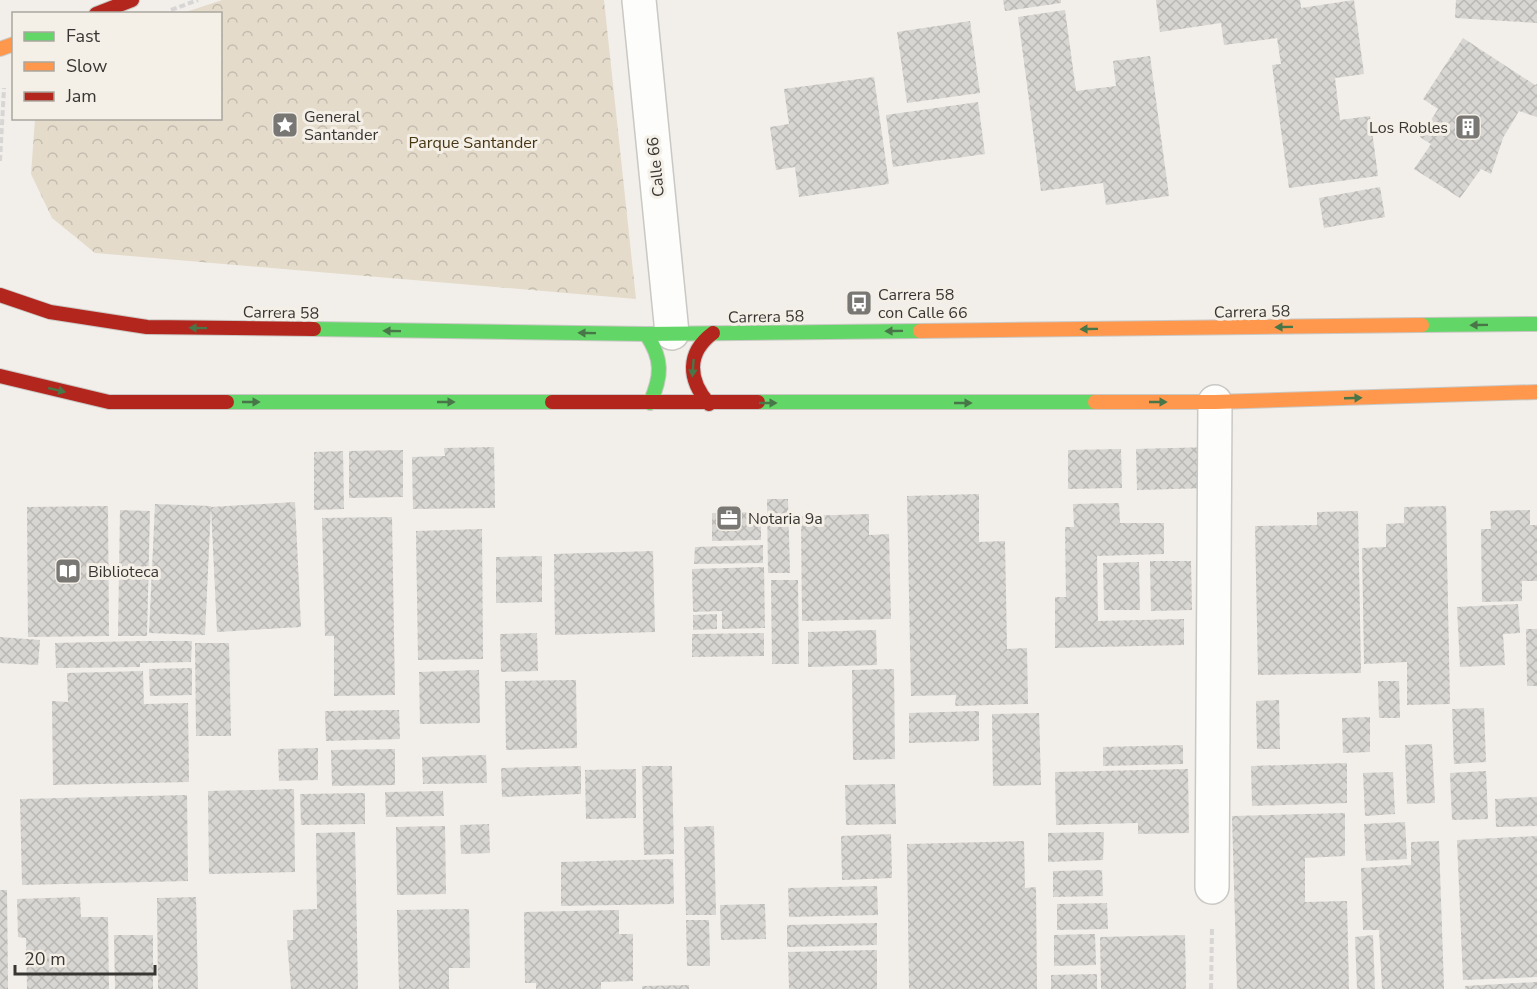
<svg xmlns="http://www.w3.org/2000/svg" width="1537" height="989" viewBox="0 0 1537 989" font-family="'Nunito Sans',sans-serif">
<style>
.park{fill:url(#park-crowns)}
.building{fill:url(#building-cross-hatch)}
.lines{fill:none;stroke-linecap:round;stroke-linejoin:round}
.street-casing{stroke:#cac8c4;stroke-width:36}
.fast-casing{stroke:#cac8c4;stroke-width:16}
.slow-casing{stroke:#cac8c4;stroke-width:16}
.jam-casing{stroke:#cac8c4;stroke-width:16}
.path{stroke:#d7d6d5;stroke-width:4;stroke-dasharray:6 3;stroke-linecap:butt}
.street{stroke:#fdfdfc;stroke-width:33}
.fast{stroke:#63d668;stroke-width:14}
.slow{stroke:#ff974d;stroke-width:14}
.jam{stroke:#b3261e;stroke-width:14}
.oneway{fill:#497648}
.labels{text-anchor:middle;stroke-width:6;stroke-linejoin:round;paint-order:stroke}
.poi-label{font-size:16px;fill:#383633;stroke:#f5f0e7;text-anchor:start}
.park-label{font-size:16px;fill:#473614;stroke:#f5f0e7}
.street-label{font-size:16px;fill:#383633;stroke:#f5f0e7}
</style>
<defs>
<pattern id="park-crowns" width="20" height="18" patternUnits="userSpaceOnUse" patternTransform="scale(1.5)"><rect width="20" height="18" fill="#e4dbcb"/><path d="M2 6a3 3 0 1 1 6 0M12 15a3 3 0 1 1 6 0" fill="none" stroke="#c4bdaf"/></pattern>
<pattern id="building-cross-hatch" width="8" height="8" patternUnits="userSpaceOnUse" patternTransform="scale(1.5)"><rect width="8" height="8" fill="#d8d6d2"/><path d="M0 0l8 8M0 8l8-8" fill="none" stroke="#bab8b5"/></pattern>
</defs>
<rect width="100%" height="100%" fill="#f2efea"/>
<!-- park -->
<polygon class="park" points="222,0 604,0 636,299 95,253 52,218 31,174 35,119 220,118 220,14 183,13"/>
<!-- building -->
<g class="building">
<polygon points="1003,0 1061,0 1061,3 1005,11"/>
<polygon points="1156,0 1300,0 1301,8 1354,0 1364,74 1335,78 1340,120 1370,116 1378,176 1289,188 1272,65 1281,64 1277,38 1224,45 1221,23 1160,32"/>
<polygon points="1456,0 1537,0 1537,23 1455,18"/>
<polygon points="1065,10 1076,91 1116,86 1113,61 1150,56 1169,196 1106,205 1103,183 1041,191 1018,17"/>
<polygon points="970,21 980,93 907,103 897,32"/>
<polygon points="1463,38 1535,85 1537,84 1537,117 1519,111 1503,138 1491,174 1481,169 1460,198 1414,169 1431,144 1420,137 1438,109 1423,99"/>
<polygon points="874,77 889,184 799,197 795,167 776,170 770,127 789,124 784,89"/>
<polygon points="978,102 985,154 893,167 886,115"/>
<polygon points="1380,187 1385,217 1324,228 1319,198"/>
<polygon points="494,447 495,508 413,509 412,457 445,456 444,448"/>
<polygon points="1211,447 1211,488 1137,490 1136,449"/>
<polygon points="1121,449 1122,488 1068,489 1068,450"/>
<polygon points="403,450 403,497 349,498 349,451"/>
<polygon points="343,451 344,509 314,510 314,452"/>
<polygon points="979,494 979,542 1005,541 1007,649 1027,648 1028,704 955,706 956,695 911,696 907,496"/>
<polygon points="767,499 788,499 790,573 768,573"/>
<polygon points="295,502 301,627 217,632 211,507"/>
<polygon points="1119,503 1120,523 1164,523 1164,554 1097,556 1098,621 1184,619 1184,645 1055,648 1055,597 1066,597 1065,527 1074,527 1073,504"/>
<polygon points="155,504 211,506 205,635 149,633"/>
<polygon points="108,506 109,636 28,637 27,507"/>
<polygon points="1446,506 1450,704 1407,705 1407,662 1364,664 1362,548 1386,547 1386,524 1404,523 1404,507"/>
<polygon points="120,510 150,511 147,636 118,636"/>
<polygon points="1530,510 1530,525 1537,525 1537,581 1522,581 1522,601 1482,602 1481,529 1491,529 1490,511"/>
<polygon points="1358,511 1361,673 1258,675 1255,526 1317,525 1317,512"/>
<polygon points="761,512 761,540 712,541 712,513"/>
<polygon points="869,514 869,535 889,534 891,619 802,621 801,516"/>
<polygon points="392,517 395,695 334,696 334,636 325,636 322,518"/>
<polygon points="482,529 483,659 418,660 416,531"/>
<polygon points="763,545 763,563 694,564 695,547"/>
<polygon points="653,551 655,632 555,635 554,554"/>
<polygon points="542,556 542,602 496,603 496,557"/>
<polygon points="1150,561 1191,561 1192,610 1151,611"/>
<polygon points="1139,562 1140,610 1104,610 1103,563"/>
<polygon points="764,567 765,628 722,629 722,611 693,612 692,569"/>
<polygon points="771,580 798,580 799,664 772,664"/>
<polygon points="1518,604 1520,633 1503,634 1505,665 1460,667 1457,607"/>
<polygon points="717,614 717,629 693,630 693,615"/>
<polygon points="1526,629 1537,629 1537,686 1527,686"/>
<polygon points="876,630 877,665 808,667 808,632"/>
<polygon points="537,633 538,671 501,672 500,634"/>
<polygon points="764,633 764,656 692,657 692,634"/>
<polygon points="0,637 40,640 38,665 0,663"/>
<polygon points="140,641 192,641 191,662 140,663 140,667 56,668 55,643"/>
<polygon points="195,643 229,643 231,736 196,736"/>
<polygon points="192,668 192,695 150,696 149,669"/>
<polygon points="894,669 895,759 853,760 852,670"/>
<polygon points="479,670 480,723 420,724 419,672"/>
<polygon points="143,671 144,704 188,703 189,782 53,785 52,701 68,702 67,673"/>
<polygon points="576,680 577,748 506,750 505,681"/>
<polygon points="1378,681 1399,681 1400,718 1379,718"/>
<polygon points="1279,700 1280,749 1257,749 1256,701"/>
<polygon points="1484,708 1486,762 1454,764 1452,709"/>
<polygon points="399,710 400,739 326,741 325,711"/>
<polygon points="979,711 979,741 909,743 909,713"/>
<polygon points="1039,713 1041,785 993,786 992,714"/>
<polygon points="1370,717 1370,752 1343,753 1342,718"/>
<polygon points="1432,744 1435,803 1407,804 1405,745"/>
<polygon points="1183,745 1183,764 1103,766 1103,747"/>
<polygon points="318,748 318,780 279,781 278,749"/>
<polygon points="395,749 395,785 332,786 331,750"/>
<polygon points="486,755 487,783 423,784 422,757"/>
<polygon points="1347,763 1347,803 1252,806 1251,766"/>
<polygon points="581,766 581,794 502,797 501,768"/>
<polygon points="642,766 672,766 674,854 644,855"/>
<polygon points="636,769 636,818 586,819 585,770"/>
<polygon points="1188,769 1189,833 1138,834 1138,823 1056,825 1055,772"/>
<polygon points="1486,771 1488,819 1452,820 1450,773"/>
<polygon points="1393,772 1395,814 1365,816 1363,773"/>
<polygon points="895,784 896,824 846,825 845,785"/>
<polygon points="294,789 295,872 209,874 208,791"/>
<polygon points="443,791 444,816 386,817 385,792"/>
<polygon points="365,793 365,824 301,825 300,794"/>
<polygon points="187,795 188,881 22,885 20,799"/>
<polygon points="1537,797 1537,826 1496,827 1495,799"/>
<polygon points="1345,813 1345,856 1305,858 1305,902 1347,901 1349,989 1237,989 1232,816"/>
<polygon points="1405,822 1407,859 1366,861 1364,824"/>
<polygon points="489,824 490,853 461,854 460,825"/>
<polygon points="445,826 446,894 397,895 396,827"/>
<polygon points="714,826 716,915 686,915 684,827"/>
<polygon points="355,832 358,989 291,989 287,940 293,940 293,910 317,909 316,833"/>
<polygon points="1104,832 1103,860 1048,862 1048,833"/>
<polygon points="891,834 892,878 842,880 841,836"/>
<polygon points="1537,836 1537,977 1463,980 1457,840"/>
<polygon points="1024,841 1025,888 1036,887 1037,989 909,989 907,844"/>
<polygon points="1439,841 1444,989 1382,989 1379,930 1363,930 1361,868 1411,865 1411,842"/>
<polygon points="673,859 674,904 561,906 561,862"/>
<polygon points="1102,870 1103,896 1053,897 1053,871"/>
<polygon points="877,886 878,915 789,917 788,888"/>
<polygon points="0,890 7,890 8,989 0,989"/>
<polygon points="80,897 81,917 108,917 109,989 27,989 26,938 18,937 17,899"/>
<polygon points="196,897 198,989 158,989 157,898"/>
<polygon points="1107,903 1108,929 1057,930 1057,904"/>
<polygon points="765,904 766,939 721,940 720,905"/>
<polygon points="469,909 470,968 449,968 449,989 399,989 397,910"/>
<polygon points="619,910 619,934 633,934 633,981 601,982 601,989 536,989 536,983 525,983 524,912"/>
<polygon points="686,920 709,920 710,966 687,966"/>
<polygon points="877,923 877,945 787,947 787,925"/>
<polygon points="1095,934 1096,965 1054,966 1054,935"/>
<polygon points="114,935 153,935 153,989 115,989"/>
<polygon points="1185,935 1186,989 1101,989 1100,937"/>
<polygon points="1373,935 1375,989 1357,989 1355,937"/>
<polygon points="877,950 877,989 789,989 788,952"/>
<polygon points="1097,974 1097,989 1051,989 1051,975"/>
<polygon points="1537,982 1537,989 1465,989 1465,986"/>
<polygon points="689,985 689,989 642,989 642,986"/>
</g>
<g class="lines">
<defs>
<g id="street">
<polyline points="639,0 672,333"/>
<polyline points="1212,887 1215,402"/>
</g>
<g id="fast">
<polyline points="1422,325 1537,324"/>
<polyline points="314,329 646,334 920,331"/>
<path d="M646 334C663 359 662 376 650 403"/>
<polyline points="227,402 552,402"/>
<polyline points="758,402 1095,402"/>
</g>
<g id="slow">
<polyline points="0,49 14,44"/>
<polyline points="920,331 1422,325"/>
<polyline points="1095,402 1215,402 1537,392"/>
</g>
<g id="jam">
<polyline points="96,14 132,0"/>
<polyline points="0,295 50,312 147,327 314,329"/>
<polyline points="0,376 109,402 227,402"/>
<polyline points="552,402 758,402"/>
<path d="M709 404C688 380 686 353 713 333"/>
</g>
</defs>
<!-- street casing -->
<use href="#street" class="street-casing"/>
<!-- fast casing -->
<use href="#fast" class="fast-casing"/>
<!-- slow casing -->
<use href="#slow" class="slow-casing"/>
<!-- jam casing -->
<use href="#jam" class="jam-casing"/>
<!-- path -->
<g class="path">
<polyline points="171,10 198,0"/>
<polyline points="0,161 4,88"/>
<polyline points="1211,989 1212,927"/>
</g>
<!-- street -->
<use href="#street" class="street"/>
<!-- fast -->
<use href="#fast" class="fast"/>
<!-- slow -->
<use href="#slow" class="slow"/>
<!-- jam -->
<use href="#jam" class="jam"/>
</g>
<!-- one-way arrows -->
<defs><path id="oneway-solid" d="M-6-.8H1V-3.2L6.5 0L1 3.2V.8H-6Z" transform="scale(1.5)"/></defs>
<g class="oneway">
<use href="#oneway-solid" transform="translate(1479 325) rotate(179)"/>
<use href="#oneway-solid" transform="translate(1284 327) rotate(179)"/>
<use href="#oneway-solid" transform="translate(198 328) rotate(-179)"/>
<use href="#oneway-solid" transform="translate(1089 329) rotate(179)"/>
<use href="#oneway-solid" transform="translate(392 331) rotate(-179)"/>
<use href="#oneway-solid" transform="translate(894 331) rotate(179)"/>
<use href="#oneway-solid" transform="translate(587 333) rotate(-179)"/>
<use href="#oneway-solid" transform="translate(693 368) rotate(94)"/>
<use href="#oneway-solid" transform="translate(57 390) rotate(13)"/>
<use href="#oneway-solid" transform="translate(1353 398) rotate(-2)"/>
<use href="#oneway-solid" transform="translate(251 402)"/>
<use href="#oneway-solid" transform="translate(446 402)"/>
<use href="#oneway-solid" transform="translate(1158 402)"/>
<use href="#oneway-solid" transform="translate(768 403)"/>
<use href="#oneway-solid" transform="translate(963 403)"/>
</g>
<!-- icons -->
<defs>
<symbol id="sight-square" viewBox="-11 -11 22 22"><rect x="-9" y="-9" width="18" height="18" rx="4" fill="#797773" stroke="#f5f0e7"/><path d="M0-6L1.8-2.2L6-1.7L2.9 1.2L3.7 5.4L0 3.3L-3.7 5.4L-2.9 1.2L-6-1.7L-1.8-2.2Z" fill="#fff"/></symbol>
<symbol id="building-square" viewBox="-11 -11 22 22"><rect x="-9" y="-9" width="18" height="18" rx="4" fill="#797773" stroke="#f5f0e7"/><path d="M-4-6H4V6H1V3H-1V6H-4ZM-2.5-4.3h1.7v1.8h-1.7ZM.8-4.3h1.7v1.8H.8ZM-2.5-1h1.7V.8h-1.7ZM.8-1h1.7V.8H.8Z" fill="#fff"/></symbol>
<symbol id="bus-square" viewBox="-11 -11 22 22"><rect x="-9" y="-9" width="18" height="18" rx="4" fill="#797773" stroke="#f5f0e7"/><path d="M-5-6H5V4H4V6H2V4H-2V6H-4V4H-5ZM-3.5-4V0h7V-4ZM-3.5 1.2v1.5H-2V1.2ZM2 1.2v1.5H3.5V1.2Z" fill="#fff"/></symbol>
<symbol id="office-square" viewBox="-11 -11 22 22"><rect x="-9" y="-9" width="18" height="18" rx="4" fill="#797773" stroke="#f5f0e7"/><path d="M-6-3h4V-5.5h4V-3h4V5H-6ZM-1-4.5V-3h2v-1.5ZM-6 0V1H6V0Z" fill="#fff"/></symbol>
<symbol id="library-square" viewBox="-11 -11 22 22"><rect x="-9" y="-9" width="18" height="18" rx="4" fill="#797773" stroke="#f5f0e7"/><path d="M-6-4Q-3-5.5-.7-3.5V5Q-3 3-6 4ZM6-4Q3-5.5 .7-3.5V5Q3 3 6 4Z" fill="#fff"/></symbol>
</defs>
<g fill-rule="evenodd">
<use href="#sight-square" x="270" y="110" width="30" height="30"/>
<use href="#building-square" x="1453" y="112" width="30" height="30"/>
<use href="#bus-square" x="844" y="288" width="30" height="30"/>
<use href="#office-square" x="714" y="503" width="30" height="30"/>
<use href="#library-square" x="53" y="556" width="30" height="30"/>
</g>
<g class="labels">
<!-- poi labels -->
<g class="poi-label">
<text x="304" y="122">General<tspan x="304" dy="18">Santander</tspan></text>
<text x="1448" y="133" text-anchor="end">Los Robles</text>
<text x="878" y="300">Carrera 58<tspan x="878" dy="18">con Calle 66</tspan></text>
<text x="748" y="524">Notaria 9a</text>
<text x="88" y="577">Biblioteca</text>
</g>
<!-- park labels -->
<g class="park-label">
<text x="473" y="148">Parque Santander</text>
</g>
<!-- street labels -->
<g class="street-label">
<text transform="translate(655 167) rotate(-96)" y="6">Calle 66</text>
<text transform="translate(1252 311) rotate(-1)" y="6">Carrera 58</text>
<text transform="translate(281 312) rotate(1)" y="6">Carrera 58</text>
<text transform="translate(766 316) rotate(-1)" y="6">Carrera 58</text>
</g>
</g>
<!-- legend -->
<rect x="12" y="12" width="210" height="108" fill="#f5f0e7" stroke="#a9a69f" stroke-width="1.5"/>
<rect x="24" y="32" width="30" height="9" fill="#63d668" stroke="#a9a69f" stroke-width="1.5"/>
<text x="66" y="42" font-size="18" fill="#383633">Fast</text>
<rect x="24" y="62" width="30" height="9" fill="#ff974d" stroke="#a9a69f" stroke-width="1.5"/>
<text x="66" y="72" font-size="18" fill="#383633">Slow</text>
<rect x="24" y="92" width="30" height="9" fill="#b3261e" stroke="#a9a69f" stroke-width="1.5"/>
<text x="66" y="102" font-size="18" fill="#383633">Jam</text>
<!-- scale -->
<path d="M15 965v9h140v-9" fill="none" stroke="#383633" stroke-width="3"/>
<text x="24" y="965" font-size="18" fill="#383633" stroke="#f5f0e7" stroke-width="4.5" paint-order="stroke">20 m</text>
</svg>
